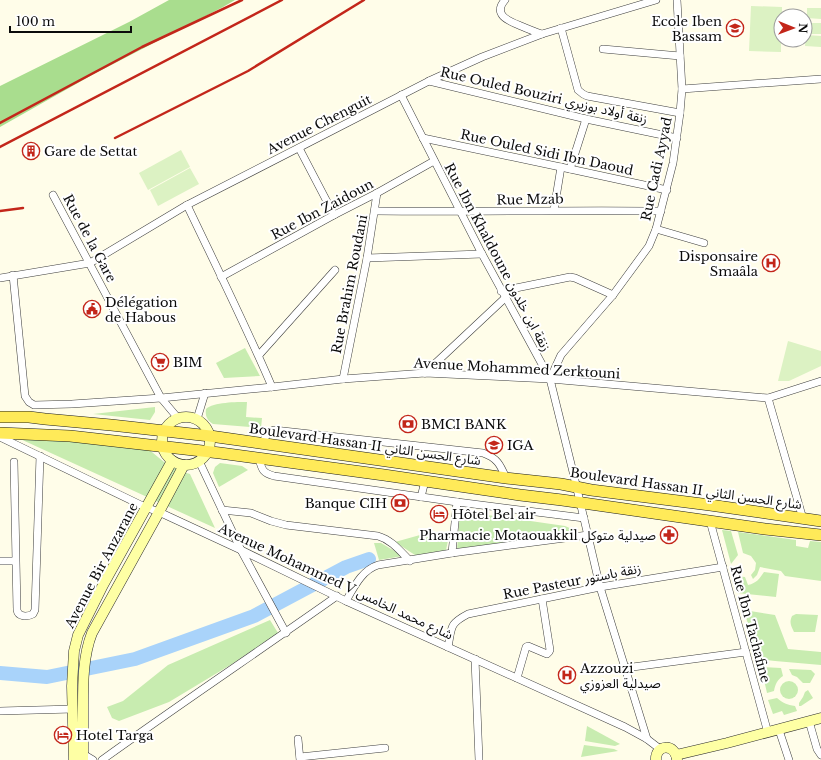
<svg xmlns="http://www.w3.org/2000/svg" width="821" height="760" viewBox="0 0 821 760" font-family="'Libre Baskerville','Noto Sans Arabic',serif">
<style>
.green{fill:#c8ecb0}
.forest{fill:#a9dd8e}
.pitch{fill:#dcf2c3}
.lines{fill:none;stroke-linecap:round;stroke-linejoin:round}
.river{stroke:#a9d3fa;stroke-width:14}
.street-casing{stroke:#3e3e3e;stroke-width:8}
.secondary-casing{stroke:#2d2d2d;stroke-width:11}
.primary-casing{stroke:#1c1c1c;stroke-width:12}
.street{stroke:#fff;stroke-width:7}
.secondary{stroke:#feffa4;stroke-width:10}
.primary{stroke:#ffea59;stroke-width:11}
.rail{stroke:#c3261a;stroke-width:2.5}
.labels{text-anchor:middle;stroke-width:4;stroke-linejoin:round;paint-order:stroke}
.poi-label{font-size:13px;fill:#0b0b0b;stroke:#fff;text-anchor:start}
.street-label{font-size:13px;fill:#0b0b0b;stroke:#fff}
</style>
<rect width="100%" height="100%" fill="#fffde9"/>
<!-- green -->
<g class="green">
<polygon points="245,348 260,376 224,378 216,363"/>
<path d="M247 402 246 417 262 418 261 428 213 424C207 420 205 416 206 409 213 402 237 402 247 402Z"/>
<polygon points="155,407 155,412 150,420 93,414"/>
<polygon points="19,435 147,448 164,462 183,472 190,474 215,528 18,438"/>
<polygon points="220,463 242,466 248,470 219,487 213,473 215,467"/>
<polygon points="460,511 565,526 572,529 571,534 457,550"/>
<polygon points="722,530 731,531 738,555 731,564"/>
<polygon points="421,532 446,533 449,536 446,550 433,554 415,555 395,542 420,535"/>
<polygon points="738,532 796,540 796,546 808,548 810,541 821,542 821,581 785,576 781,571 760,567 757,575 753,579 751,575 755,570 756,563 751,556 743,553"/>
<polygon points="374,543 381,543 403,556 379,560"/>
<path d="M764 572 779 574 776 597 737 593 735 576 745 577 748 585C757 583 759 579 764 572Z"/>
<polygon points="744,610 775,615 788,649 821,652 821,665 775,661 758,659"/>
<path d="M796 614 818 615 815 632H794C791 626 789 622 792 616Z"/>
<polygon points="270,620 278,633 232,664 169,702 119,721 112,718 107,707 123,701 168,665"/>
<path d="M761 667 781 668 783 676C778 679 775 684 774 691L767 693Z"/>
<polygon points="789,669 811,670 815,674 810,683 803,683 797,677 792,675"/>
<circle cx="789" cy="690" r="9"/>
<polygon points="808,690 813,698 801,706 799,706 799,703 803,697 805,692"/>
<path d="M777 698C783 703 787 705 795 706L797 711 784 715 782 711 773 714 768 700Z"/>
<polygon points="587,726 620,744 615,746 585,741"/>
<polygon points="584,745 614,749 618,751 581,757"/>
</g>
<!-- forest -->
<polygon class="forest" points="169,0 235,0 223,7 92,75 0,127 0,86 129,22"/>
<!-- pitch -->
<g class="pitch">
<polygon points="751,6 782,7 782,16 781,16 781,52 749,51"/>
<polygon points="807,8 821,8 821,19 807,18"/>
<rect x="806" y="23" width="15" height="11"/>
<polygon points="806,35 821,36 821,47 805,46"/>
<polygon points="181,150 190,167 148,190 139,173"/>
<polygon points="190,168 199,184 158,206 150,190"/>
<polygon points="788,341 821,351 821,366 789,381 778,381"/>
</g>
<g class="lines">
<!-- river -->
<polyline class="river" points="0,673 47,677 135,659 254,616 346,567 369,559"/>
<defs>
<g id="street">
<path d="M505 0C492 15 509 21 521 26 528 29 535 32 542 34"/>
<polyline points="561,28 578,90 583,94 587,96 680,113"/>
<polyline points="603,49 680,56"/>
<polyline points="429,81 586,119 677,138"/>
<polyline points="682,89 821,79"/>
<polyline points="401,95 482,254 550,379 573,472 600,587 647,739"/>
<polyline points="423,138 570,169 667,190"/>
<polyline points="299,148 334,215"/>
<polyline points="570,169 586,119"/>
<polyline points="53,195 161,398 177,417"/>
<path d="M187 205C216 266 246 326 272 387"/>
<polyline points="554,210 561,167"/>
<path d="M375 211C470 212 566 210 661 211"/>
<polyline points="656,229 704,243"/>
<polyline points="367,258 482,254"/>
<polyline points="13,275 25,396 29,402 34,405 72,404 161,398 272,387 343,379 425,373 550,379 768,398 821,381"/>
<polyline points="221,277 334,215 377,193 434,161"/>
<polyline points="0,278 90,263 187,205 429,81 482,57 542,34 656,0"/>
<polyline points="501,291 570,277 575,278 613,295"/>
<polyline points="259,355 335,270"/>
<polyline points="425,373 505,298"/>
<polyline points="343,379 367,258 377,193"/>
<polyline points="550,379 561,355 613,295 649,246 656,229 673,163 680,113 682,89 677,0"/>
<polyline points="768,398 803,519"/>
<polyline points="197,419 205,393"/>
<polyline points="0,437 145,507 159,512 241,550 346,601 625,727 647,739 660,749"/>
<path d="M262 444 268 432 274 430 483 453C497 458 500 464 506 478"/>
<path d="M259 459C262 470 263 473 274 476L457 502 584 518"/>
<polyline points="199,461 241,550 286,633"/>
<path d="M14 462 17 610C18 617 27 617 33 614L35 610 40 456"/>
<polyline points="421,497 425,481"/>
<path d="M222 510 251 513 271 521 286 525 378 536C392 540 400 551 410 561"/>
<polyline points="710,521 768,733"/>
<polyline points="452,553 457,502"/>
<polyline points="0,561 15,561"/>
<path d="M346 601C354 587 362 570 378 565L452 553 588 535"/>
<path d="M448 647C452 627 449 624 468 614L600 587 723 567"/>
<polyline points="475,659 479,760"/>
<polyline points="625,668 746,652"/>
<polyline points="517,678 526,647 528,646 547,654 549,652 550,650 542,599"/>
<polyline points="0,711 73,709"/>
<polyline points="809,721 817,749 821,755"/>
<polyline points="779,730 789,760"/>
<polyline points="298,739 300,760"/>
<polyline points="83,754 93,760"/>
<polyline points="300,757 385,748"/>
<path d="M102 760C180 704 259 651 337 596"/>
</g>
<g id="secondary">
<circle cx="186" cy="441" r="24"/>
<polyline points="676,755 727,743 821,718"/>
<polyline points="74,760 72,686 74,651 78,635 103,585 172,461"/>
<path d="M83 760C83 742 83 725 83 707 83 682 83 656 92 633L159 512 184 465"/>
<path d="M656 760C655 744 676 743 677 760"/>
</g>
<g id="primary">
<polyline points="0,417 29,417 45,419 111,425 210,436 506,478 561,484 591,490 710,505 821,521"/>
<polyline points="0,433 70,436 220,453 384,475 520,495 562,500 765,529 821,535"/>
</g>
</defs>
<!-- street casing -->
<use href="#street" class="street-casing"/>
<!-- secondary casing -->
<use href="#secondary" class="secondary-casing"/>
<!-- primary casing -->
<use href="#primary" class="primary-casing"/>
<!-- street -->
<use href="#street" class="street"/>
<!-- secondary -->
<use href="#secondary" class="secondary"/>
<!-- primary -->
<use href="#primary" class="primary"/>
<!-- rail -->
<g class="rail">
<polyline points="0,123 142,47 242,0"/>
<polyline points="115,138 248,71 364,0"/>
<polyline points="0,147 282,0"/>
<polyline points="0,211 23,208"/>
</g>
</g>
<!-- icons -->
<defs>
<symbol id="school-ring" viewBox="-11 -11 22 22"><circle r="9.5" fill="#fff" stroke="#c3261a" stroke-width="1.5"/><path d="M0-5L7-2L0 1L-7-2ZM-4 1L0 2.5L4 1V4Q0 6-4 4Z" fill="#c3261a"/></symbol>
<symbol id="building-ring" viewBox="-11 -11 22 22"><circle r="9.5" fill="#fff" stroke="#c3261a" stroke-width="1.5"/><path d="M-4-6H4V6H1V3H-1V6H-4ZM-2.5-4.3h1.7v1.8h-1.7ZM.8-4.3h1.7v1.8H.8ZM-2.5-1h1.7V.8h-1.7ZM.8-1h1.7V.8H.8Z" fill="#c3261a"/></symbol>
<symbol id="hospital-ring" viewBox="-11 -11 22 22"><circle r="9.5" fill="#fff" stroke="#c3261a" stroke-width="1.5"/><path d="M-5-5h3v3.5h4V-5h3V5h-3V1.5h-4V5h-3Z" fill="#c3261a"/></symbol>
<symbol id="civic-ring" viewBox="-11 -11 22 22"><circle r="9.5" fill="#fff" stroke="#c3261a" stroke-width="1.5"/><path d="M-.6-6.5H3V-4.5H.6V-3L4-1V1h2V6H-6V1h2V-1L-.6-3ZM-1.2 2.5V6h2.4V2.5Z" fill="#c3261a"/></symbol>
<symbol id="supermarket-ring" viewBox="-11 -11 22 22"><circle r="9.5" fill="#fff" stroke="#c3261a" stroke-width="1.5"/><path d="M-6-5.5h2.5l.6 2H6L4.5 2H-2.5L-4.4-4H-6ZM-1.5 3.2a1.3 1.3 0 1 0 .1 0ZM3 3.2a1.3 1.3 0 1 0 .1 0Z" fill="#c3261a"/></symbol>
<symbol id="bank-ring" viewBox="-11 -11 22 22"><circle r="9.5" fill="#fff" stroke="#c3261a" stroke-width="1.5"/><path d="M-6-4H6V4H-6ZM0-2.3a2.3 2.3 0 1 0 0 4.6a2.3 2.3 0 1 0 0-4.6Z" fill="#c3261a"/></symbol>
<symbol id="university-ring" viewBox="-11 -11 22 22"><circle r="9.5" fill="#fff" stroke="#c3261a" stroke-width="1.5"/><path d="M0-5L7-2L0 1L-7-2ZM-4 1L0 2.5L4 1V4Q0 6-4 4Z" fill="#c3261a"/></symbol>
<symbol id="hotel-ring" viewBox="-11 -11 22 22"><circle r="9.5" fill="#fff" stroke="#c3261a" stroke-width="1.5"/><path d="M-6-4.5h1.5V1H6V5H4.5V3h-9V5H-6ZM-4 0a1.8 1.8 0 1 1 3.6 0ZM.5 0V-2.5h3Q6-2.5 6 0Z" fill="#c3261a"/></symbol>
<symbol id="pharmacy-ring" viewBox="-11 -11 22 22"><circle r="9.5" fill="#fff" stroke="#c3261a" stroke-width="1.5"/><path d="M-2-6h4v4h4v4h-4v4h-4v-4h-4v-4h4Z" fill="#c3261a"/></symbol>
</defs>
<g fill-rule="evenodd">
<use href="#school-ring" x="725" y="18" width="20" height="20"/>
<use href="#building-ring" x="21" y="141" width="20" height="20"/>
<use href="#hospital-ring" x="761" y="253" width="20" height="20"/>
<use href="#civic-ring" x="82" y="299" width="20" height="20"/>
<use href="#supermarket-ring" x="150" y="352" width="20" height="20"/>
<use href="#bank-ring" x="398" y="414" width="20" height="20"/>
<use href="#university-ring" x="484" y="435" width="20" height="20"/>
<use href="#bank-ring" x="390" y="493" width="20" height="20"/>
<use href="#hotel-ring" x="429" y="504" width="20" height="20"/>
<use href="#pharmacy-ring" x="659" y="525" width="20" height="20"/>
<use href="#hospital-ring" x="557" y="665" width="20" height="20"/>
<use href="#hotel-ring" x="53" y="725" width="20" height="20"/>
</g>
<g class="labels">
<!-- poi labels -->
<g class="poi-label">
<text x="722" y="26" text-anchor="end">Ecole Iben<tspan x="722" dy="15">Bassam</tspan></text>
<text x="44" y="156">Gare de Settat</text>
<text x="758" y="261" text-anchor="end">Disponsaire<tspan x="758" dy="15">Smaâla</tspan></text>
<text x="105" y="307">Délégation<tspan x="105" dy="15">de Habous</tspan></text>
<text x="173" y="367">BIM</text>
<text x="421" y="429">BMCI BANK</text>
<text x="507" y="450">IGA</text>
<text x="387" y="508" text-anchor="end">Banque CIH</text>
<text x="452" y="519">Hôtel Bel air</text>
<text x="656" y="540" text-anchor="end">Pharmacie Motaouakkil صيدلية متوكل</text>
<text x="580" y="673">Azzouzi<tspan x="580" dy="15">صيدلية العزوزي</tspan></text>
<text x="76" y="740">Hotel Targa</text>
</g>
<!-- street labels -->
<g class="street-label">
<text transform="translate(544 95) rotate(13)" y="5">Rue Ouled Bouziri زنقة أولاد بوزيري</text>
<text transform="translate(319 124) rotate(-27)" y="5">Avenue Chenguit</text>
<text transform="translate(547 152) rotate(12)" y="5">Rue Ouled Sidi Ibn Daoud</text>
<text transform="translate(656 169) rotate(-78)" y="5">Rue Cadi Ayyad</text>
<text transform="translate(530 199) rotate(-1)" y="5">Rue Mzab</text>
<text transform="translate(322 209) rotate(-28)" y="5">Rue Ibn Zaidoun</text>
<text transform="translate(90 238) rotate(62)" y="5">Rue de la Gare</text>
<text transform="translate(498 257) rotate(62)" y="5">Rue Ibn Khaldoune زنقة ابن خلدون</text>
<text transform="translate(349 284) rotate(-79)" y="5">Rue Brahim Roudani</text>
<text transform="translate(517 368) rotate(3)" y="5">Avenue Mohammed Zerktouni</text>
<text transform="translate(365 444) rotate(8)" y="5">Boulevard Hassan II شارع الحسن الثاني</text>
<text transform="translate(686 488) rotate(8)" y="5">Boulevard Hassan II شارع الحسن الثاني</text>
<text transform="translate(101 565) rotate(-62)" y="5">Avenue Bir Anzarane</text>
<text transform="translate(336 581) rotate(25)" y="5">Avenue Mohammed V شارع محمد الخامس</text>
<text transform="translate(572 581) rotate(-11)" y="5">Rue Pasteur زنقة باستور</text>
<text transform="translate(751 624) rotate(75)" y="5">Rue Ibn Tachafine</text>
</g>
</g>
<!-- north arrow -->
<g transform="translate(793 28) rotate(91)"><circle r="19" fill="#ffffff" stroke="#9d9d9d"/>
<path d="M0-3L7 15L0 10L-7 15Z" fill="#c3261a"/>
<text y="-6" font-size="11" font-weight="bold" text-anchor="middle" fill="#0b0b0b">N</text>
</g>
<!-- scale -->
<path d="M10 26v6h121v-6" fill="none" stroke="#0b0b0b" stroke-width="2"/>
<text x="16" y="26" font-size="12" fill="#0b0b0b" stroke="#ffffff" stroke-width="3" paint-order="stroke">100 m</text>
</svg>
